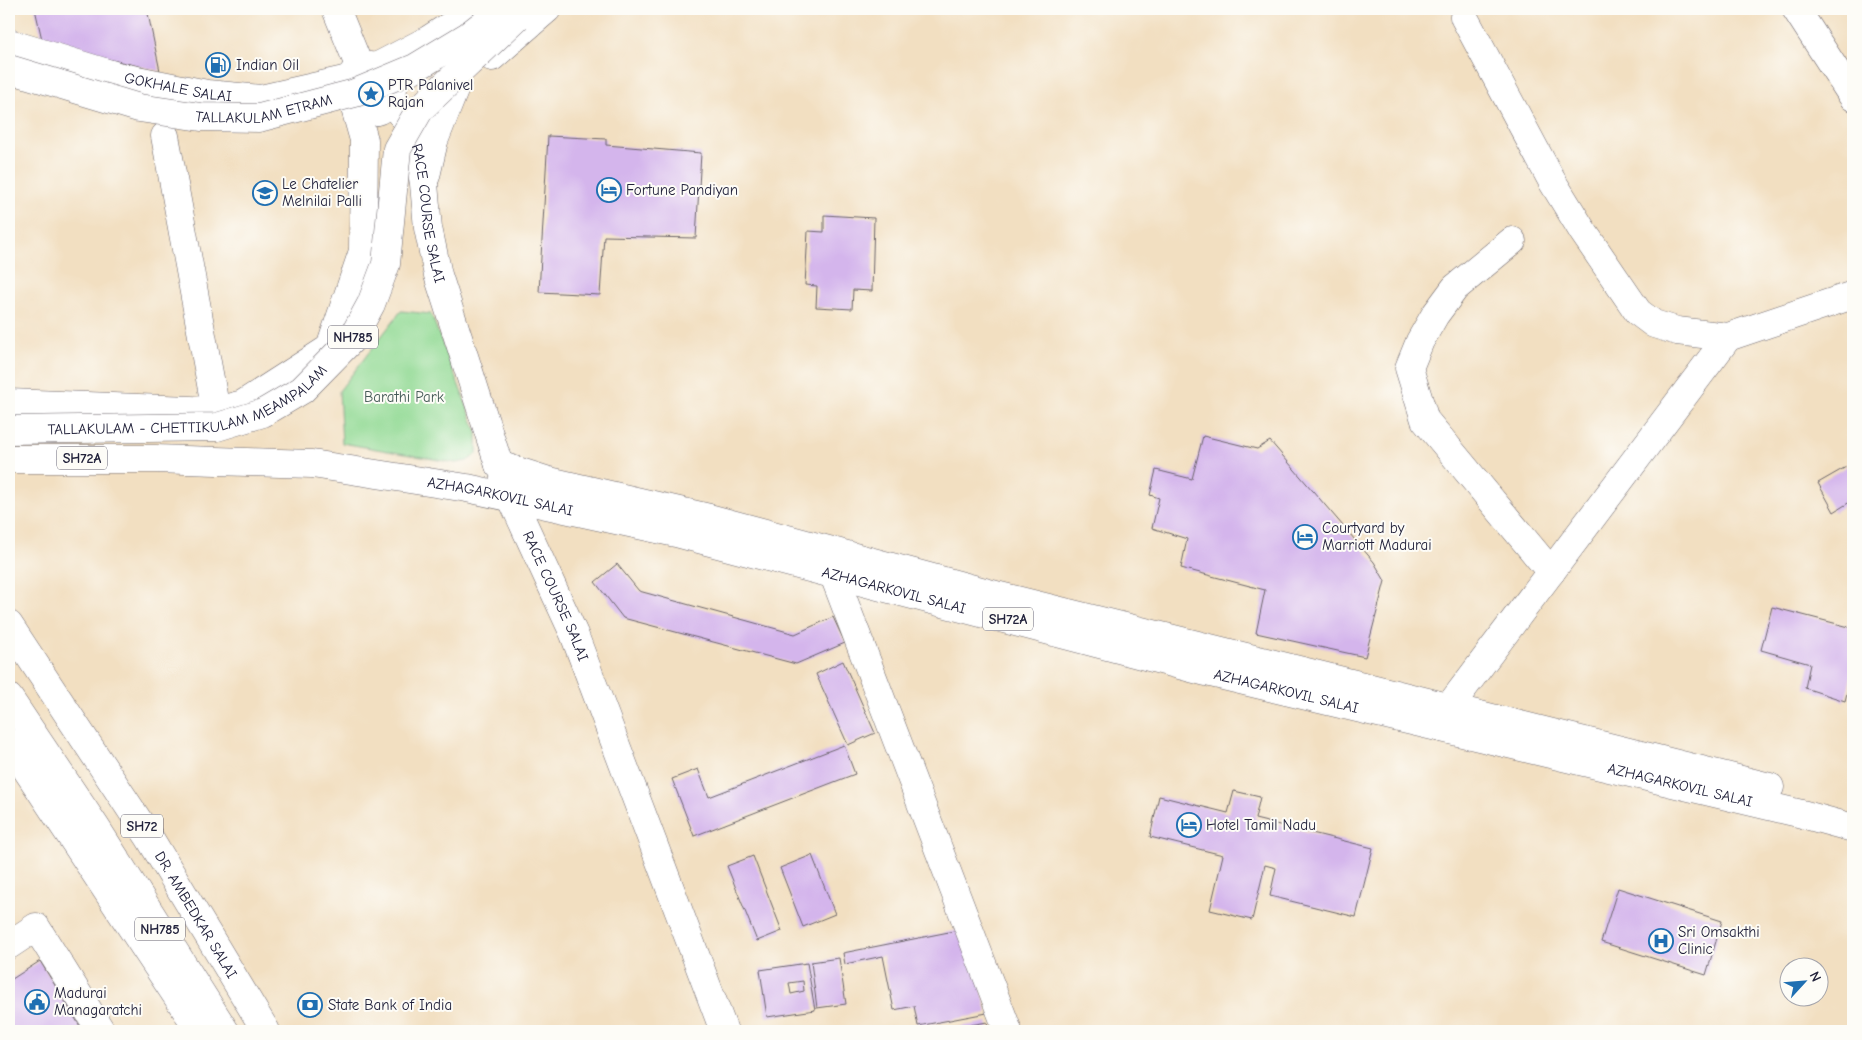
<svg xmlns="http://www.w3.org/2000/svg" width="1862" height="1040" viewBox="0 0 1862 1040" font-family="'Comic Neue',sans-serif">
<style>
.green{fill:#93da95;stroke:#5a7e68}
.building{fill:#d4b5ec;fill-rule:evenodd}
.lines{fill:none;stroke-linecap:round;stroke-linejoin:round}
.minor-casing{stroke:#6b646a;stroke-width:29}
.major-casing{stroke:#6b646a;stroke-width:29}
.highway-casing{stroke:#6b646a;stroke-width:29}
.minor{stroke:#fff;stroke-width:28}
.major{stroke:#fff;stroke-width:28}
.highway{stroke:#fff;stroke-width:28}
.highway-bridge-casing{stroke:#6b646a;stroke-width:29;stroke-linecap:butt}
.highway-bridge{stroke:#fff;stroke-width:28}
.labels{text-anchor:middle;stroke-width:4;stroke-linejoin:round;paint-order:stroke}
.shield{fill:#fdfcf7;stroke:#646373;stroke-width:1}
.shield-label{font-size:14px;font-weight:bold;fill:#22223b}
.poi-label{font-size:15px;fill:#22223b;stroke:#fdfcf7;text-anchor:start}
.street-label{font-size:15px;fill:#22223b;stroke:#fdfcf7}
.park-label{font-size:15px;fill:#445956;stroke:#fdfcf7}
</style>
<rect width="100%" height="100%" fill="#fdfcf7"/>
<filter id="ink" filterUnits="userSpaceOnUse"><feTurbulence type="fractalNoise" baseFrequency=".02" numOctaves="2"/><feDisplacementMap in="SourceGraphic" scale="10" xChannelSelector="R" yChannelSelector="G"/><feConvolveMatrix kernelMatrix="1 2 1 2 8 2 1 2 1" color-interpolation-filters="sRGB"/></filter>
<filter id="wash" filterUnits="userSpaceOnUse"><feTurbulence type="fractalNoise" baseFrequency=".0096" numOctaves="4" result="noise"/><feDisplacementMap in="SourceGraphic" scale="20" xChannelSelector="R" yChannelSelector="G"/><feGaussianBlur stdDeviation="1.12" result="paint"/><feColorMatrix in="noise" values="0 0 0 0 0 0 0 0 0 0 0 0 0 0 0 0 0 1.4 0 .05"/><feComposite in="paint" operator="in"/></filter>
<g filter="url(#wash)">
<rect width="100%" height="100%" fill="#f2dfc1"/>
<!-- green -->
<polygon class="green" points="401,311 431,314 477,432 477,454 467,461 456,463 342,443 339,391"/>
<g id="blocks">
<!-- building -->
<g class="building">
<polygon points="35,9 147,9 160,71 43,44"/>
<polygon points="548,136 606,139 606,145 701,153 696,238 604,236 600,295 539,292"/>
<polygon points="824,215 874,218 872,291 853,290 852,309 816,307 817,286 805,285 808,231 824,232"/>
<polygon points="1203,436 1257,449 1270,441 1374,562 1385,581 1365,657 1256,633 1265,590 1181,568 1187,539 1152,528 1159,498 1150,495 1156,470 1192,479"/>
<polygon points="1853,463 1853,500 1834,512 1818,483"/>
<polygon points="617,564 639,591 795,634 833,617 845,643 796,664 623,618 595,582"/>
<polygon points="1772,607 1853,628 1853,677 1851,677 1845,701 1805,688 1810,664 1761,650"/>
<polygon points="843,661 875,733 848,745 816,674"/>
<polygon points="844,745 855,774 694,836 672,779 698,769 709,797"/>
<polygon points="1234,791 1260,797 1255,819 1373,848 1356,917 1270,896 1276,868 1265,865 1252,920 1210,910 1223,855 1150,837 1159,796 1228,813"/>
<polygon points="812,855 835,914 803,927 780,868"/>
<polygon points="753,856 782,931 757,941 727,866"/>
<polygon points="1618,888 1722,921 1706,975 1601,942"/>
<polygon points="969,928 987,1013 918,1026 914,1006 894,1010 883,956 845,964 843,953"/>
<polygon points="839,958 846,1004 817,1008 811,962"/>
<polygon points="40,961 83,1031 9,1031 12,1029 9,1024 9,981"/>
<path d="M807 963 815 1010 767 1017 760 970ZM803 981 804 991 791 994 789 983Z"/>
<polygon points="987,1022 989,1031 955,1031 954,1028"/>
</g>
</g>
</g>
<g filter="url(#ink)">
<use href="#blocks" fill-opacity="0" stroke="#6b646a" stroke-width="1"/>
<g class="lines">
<defs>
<g id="minor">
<polyline points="336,9 360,68"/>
<polyline points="1796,9 1853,97"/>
<polyline points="1464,17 1552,181 1582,230 1638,312 1654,324 1677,331 1728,337 1853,295"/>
<polyline points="165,136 216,411"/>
<polyline points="1512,241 1455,288 1435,315 1420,341 1409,368 1425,420 1551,572"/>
<path id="s1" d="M504 478 511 497 574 634 724 1031"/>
<polyline points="833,573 1008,1031"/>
<polyline points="1441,728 1449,707 1728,337"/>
<polyline points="9,945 36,927 101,1031"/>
</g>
<g id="major">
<path id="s2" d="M9 43 117 76 207 94 261 99 349 79"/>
<polyline points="492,57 547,9"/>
<circle cx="370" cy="89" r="23"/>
<polyline points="376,67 428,40 476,9"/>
<path id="s3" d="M390 102 408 121 418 149 424 184 428 228 438 275 499 465"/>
<polyline points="426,176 434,141 457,83"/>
<polyline points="9,403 216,411 243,404 330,348 363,251 364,140 355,108"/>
<path id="s4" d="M9 459H155L312 464 467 488 676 533 1206 672 1802 814 1853 828"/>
<polyline points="499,465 549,481 709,518 996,595 1770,787"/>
<path id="s5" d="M9 625 149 837 266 1031"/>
<polyline points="9,743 200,1031"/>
</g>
<polyline id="highway" points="9,698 95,826 225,1031"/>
</defs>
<!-- minor casing -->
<use href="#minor" class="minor-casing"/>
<!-- major casing -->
<use href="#major" class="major-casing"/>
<!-- highway casing -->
<use href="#highway" class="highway-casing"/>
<!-- minor -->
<use href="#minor" class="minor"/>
<!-- major -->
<use href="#major" class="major"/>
<!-- highway -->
<use href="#highway" class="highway"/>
<defs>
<g id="highway-bridge">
<path id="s6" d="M9 69 139 108 201 117 259 118 355 93 415 68 468 36 500 11"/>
<path id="s7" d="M9 430 217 427 263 413 302 390 352 339 371 304 386 264 397 149 420 109 517 17"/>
</g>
</defs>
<!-- highway-bridge casing -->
<use href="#highway-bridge" class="highway-bridge-casing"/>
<!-- highway-bridge -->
<use href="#highway-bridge" class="highway-bridge"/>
</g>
</g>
<!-- icons -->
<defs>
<symbol id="fuel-ring" viewBox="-11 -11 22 22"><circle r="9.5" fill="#fdfcf7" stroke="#1f6fb2" stroke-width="1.5"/><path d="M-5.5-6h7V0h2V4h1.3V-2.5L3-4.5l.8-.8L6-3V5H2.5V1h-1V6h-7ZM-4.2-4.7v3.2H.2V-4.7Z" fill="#1f6fb2"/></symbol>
<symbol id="sight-ring" viewBox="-11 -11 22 22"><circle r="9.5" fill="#fdfcf7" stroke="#1f6fb2" stroke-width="1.5"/><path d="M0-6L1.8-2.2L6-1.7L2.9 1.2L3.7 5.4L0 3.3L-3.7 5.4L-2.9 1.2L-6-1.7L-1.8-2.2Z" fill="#1f6fb2"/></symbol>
<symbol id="hotel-ring" viewBox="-11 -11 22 22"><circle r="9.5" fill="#fdfcf7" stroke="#1f6fb2" stroke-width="1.5"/><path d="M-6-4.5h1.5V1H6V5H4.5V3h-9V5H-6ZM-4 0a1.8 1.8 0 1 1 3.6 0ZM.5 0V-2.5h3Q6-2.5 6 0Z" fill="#1f6fb2"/></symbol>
<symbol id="school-ring" viewBox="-11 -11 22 22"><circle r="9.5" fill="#fdfcf7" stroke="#1f6fb2" stroke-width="1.5"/><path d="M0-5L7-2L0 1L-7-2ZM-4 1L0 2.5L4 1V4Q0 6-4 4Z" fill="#1f6fb2"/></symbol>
<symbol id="hospital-ring" viewBox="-11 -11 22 22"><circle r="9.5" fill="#fdfcf7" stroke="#1f6fb2" stroke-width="1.5"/><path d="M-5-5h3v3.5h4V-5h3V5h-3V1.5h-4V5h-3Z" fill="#1f6fb2"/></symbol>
<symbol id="civic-ring" viewBox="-11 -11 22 22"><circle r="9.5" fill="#fdfcf7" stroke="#1f6fb2" stroke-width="1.5"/><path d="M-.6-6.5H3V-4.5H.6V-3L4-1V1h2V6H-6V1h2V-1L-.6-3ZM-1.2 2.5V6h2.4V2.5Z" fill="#1f6fb2"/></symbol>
<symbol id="bank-ring" viewBox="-11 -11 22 22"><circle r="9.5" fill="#fdfcf7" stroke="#1f6fb2" stroke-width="1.5"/><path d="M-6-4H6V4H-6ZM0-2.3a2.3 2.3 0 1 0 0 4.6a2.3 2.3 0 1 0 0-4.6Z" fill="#1f6fb2"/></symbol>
</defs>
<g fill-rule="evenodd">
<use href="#fuel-ring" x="204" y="51" width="28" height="28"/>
<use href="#sight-ring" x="357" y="80" width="28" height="28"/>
<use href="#hotel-ring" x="595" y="176" width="28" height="28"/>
<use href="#school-ring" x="251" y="179" width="28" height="28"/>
<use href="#hotel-ring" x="1291" y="523" width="28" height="28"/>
<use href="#hotel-ring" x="1175" y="811" width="28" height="28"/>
<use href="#hospital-ring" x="1647" y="927" width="28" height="28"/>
<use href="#civic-ring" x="23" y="988" width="28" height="28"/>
<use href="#bank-ring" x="296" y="991" width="28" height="28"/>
</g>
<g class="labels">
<!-- shield labels -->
<g class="shield">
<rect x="328" y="325.5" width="50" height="23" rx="4"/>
<rect x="57" y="446.5" width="50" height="23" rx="4"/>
<rect x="983" y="607.5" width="50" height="23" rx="4"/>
<rect x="121" y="814.5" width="42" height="23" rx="4"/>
<rect x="135" y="917.5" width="50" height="23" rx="4"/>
</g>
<g class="shield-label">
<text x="353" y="342">NH785</text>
<text x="82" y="463">SH72A</text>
<text x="1008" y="624">SH72A</text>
<text x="142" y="831">SH72</text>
<text x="160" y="934">NH785</text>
</g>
<!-- poi labels -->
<g class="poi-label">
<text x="236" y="70">Indian Oil</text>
<text x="388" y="90">PTR Palanivel<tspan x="388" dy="17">Rajan</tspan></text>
<text x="282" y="189">Le Chatelier<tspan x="282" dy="17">Melnilai Palli</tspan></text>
<text x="626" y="195">Fortune Pandiyan</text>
<text x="1322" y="533">Courtyard by<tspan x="1322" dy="17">Marriott Madurai</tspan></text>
<text x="1206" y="830">Hotel Tamil Nadu</text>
<text x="1678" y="937">Sri Omsakthi<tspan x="1678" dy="17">Clinic</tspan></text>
<text x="54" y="998">Madurai<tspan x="54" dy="17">Managaratchi</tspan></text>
<text x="328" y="1010">State Bank of India</text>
</g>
<!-- street labels -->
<g class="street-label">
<text dy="5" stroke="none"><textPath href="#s2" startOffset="175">GOKHALE SALAI</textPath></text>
<text dy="5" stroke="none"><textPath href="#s6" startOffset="262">TALLAKULAM ETRAM</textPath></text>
<text dy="5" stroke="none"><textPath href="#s3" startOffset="121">RACE COURSE SALAI</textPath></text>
<text dy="5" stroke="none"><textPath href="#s7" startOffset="186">TALLAKULAM - CHETTIKULAM MEAMPALAM</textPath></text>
<text dy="5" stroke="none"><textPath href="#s4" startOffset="494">AZHAGARKOVIL SALAI</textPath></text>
<text dy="5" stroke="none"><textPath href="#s4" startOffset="899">AZHAGARKOVIL SALAI</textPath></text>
<text dy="5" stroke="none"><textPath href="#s1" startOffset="129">RACE COURSE SALAI</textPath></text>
<text dy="5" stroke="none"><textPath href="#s4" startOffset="1304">AZHAGARKOVIL SALAI</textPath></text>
<text dy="5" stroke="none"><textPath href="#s4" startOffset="1709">AZHAGARKOVIL SALAI</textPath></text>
<text dy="5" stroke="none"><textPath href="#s5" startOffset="345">DR. AMBEDKAR SALAI</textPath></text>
</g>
<!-- park labels -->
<g class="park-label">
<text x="404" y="402">Barathi Park</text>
</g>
</g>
<!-- margin -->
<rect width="1862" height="1040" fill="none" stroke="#fdfcf7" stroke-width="30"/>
<!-- north arrow -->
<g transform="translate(1804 982) rotate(64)"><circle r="24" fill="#fdfcf7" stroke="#a5a5ac"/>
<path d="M0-4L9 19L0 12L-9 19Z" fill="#1f6fb2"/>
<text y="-8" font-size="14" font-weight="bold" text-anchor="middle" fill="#22223b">N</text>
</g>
</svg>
